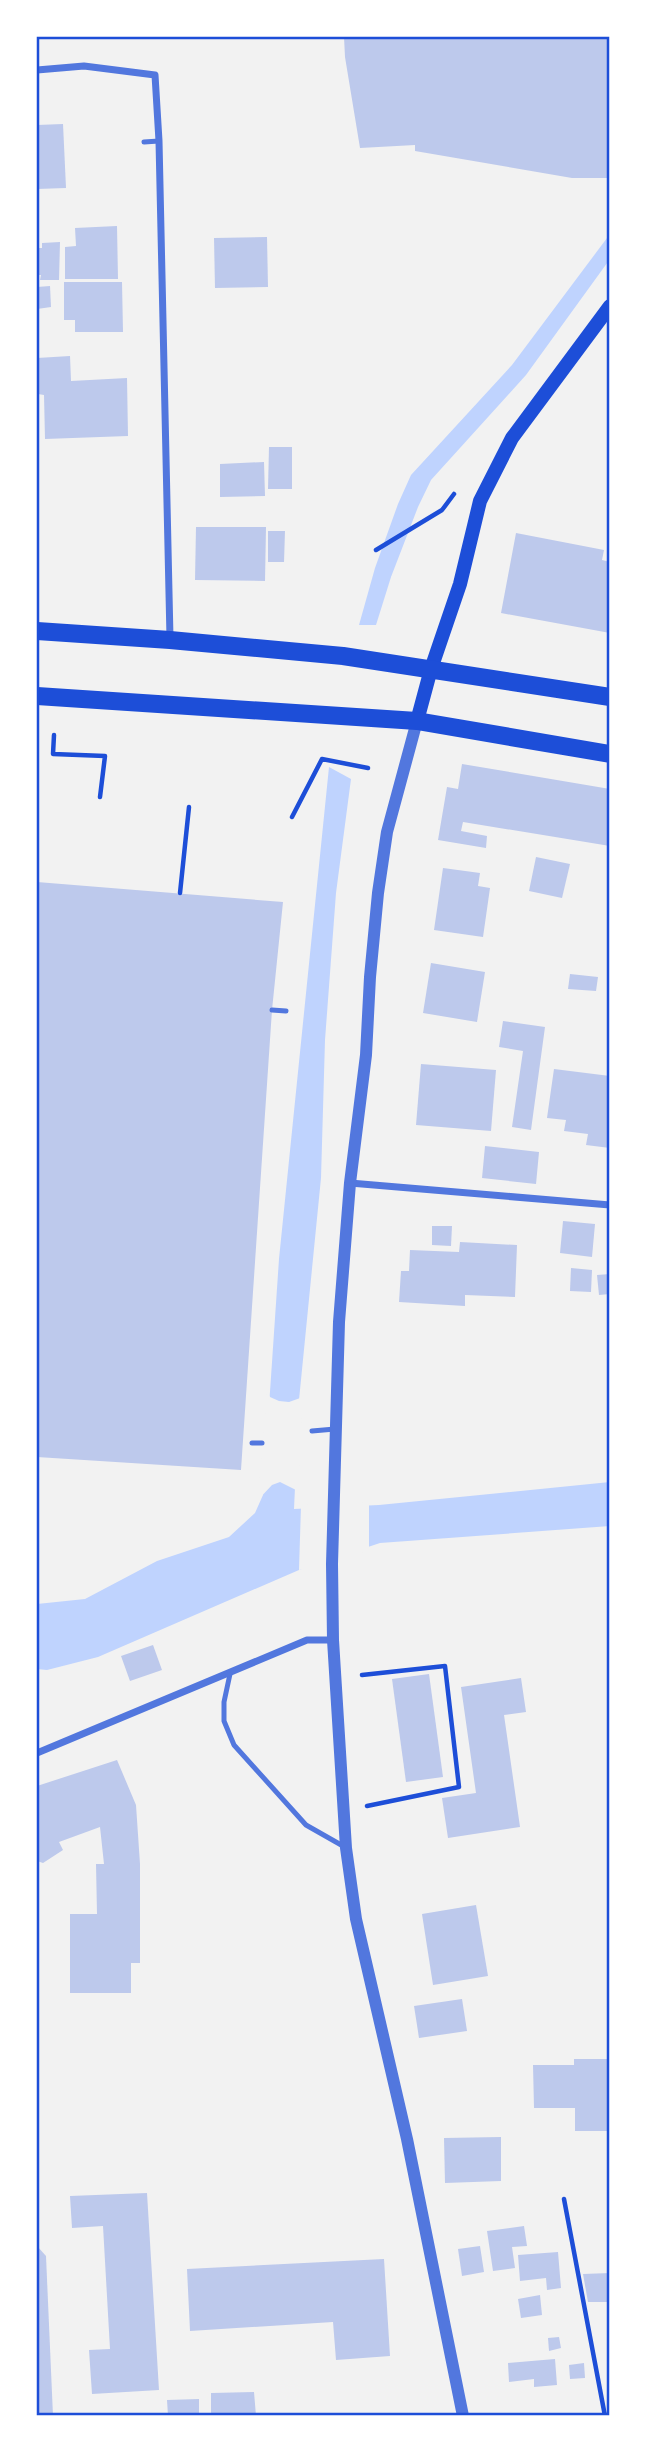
<svg xmlns="http://www.w3.org/2000/svg" width="647" height="2453" viewBox="0 0 647 2453" font-family="'Nunito Sans',sans-serif">
<style>
.water{fill:#bfd3fe}
.pier{fill:#f2f2f2}
.building{fill:#bdc9ec}
.lines{fill:none;stroke-linecap:round;stroke-linejoin:round}
.path{stroke:#1d4ed8;stroke-width:4.5}
.service{stroke:#5277de;stroke-width:5}
.minor{stroke:#5277de;stroke-width:7}
.tertiary{stroke:#5277de;stroke-width:12}
.secondary{stroke:#1d4ed8;stroke-width:14}
.primary{stroke:#1d4ed8;stroke-width:18}
.neatline{fill:none;stroke:#1d4ed8;stroke-width:2.5}
</style>
<rect width="100%" height="100%" fill="#f2f2f2"/>
<!-- water -->
<g class="water">
<polygon points="610,234 610,259 526,375 431,480 418,507 391,577 376,625 359,625 375,568 398,504 411,475 512,365"/>
<polygon points="329,767 351,779 336,893 325,1040 321,1178 299,1400 294,1509 379,1505 610,1482 610,1526 380,1543 299,1570 98,1657 47,1670 37,1669 37,1604 85,1599 157,1561 229,1537 255,1513 263,1495 279,1259"/>
</g>
<!-- pier -->
<g class="pier">
<polygon points="267,1391 270,1397 279,1401 289,1402 303,1397 298,1491 280,1482 272,1485 258,1500"/>
<polygon points="369,1502 369,1550 322,1566 299,1570 301,1505"/>
</g>
<!-- building -->
<g class="building">
<polygon points="344,37 610,37 610,178 572,178 415,151 415,145 360,148 345,57"/>
<polygon points="63,124 66,188 37,189 37,125"/>
<polygon points="117,226 118,279 65,279 65,247 76,246 75,228"/>
<polygon points="267,237 268,287 215,288 214,238"/>
<polygon points="60,242 59,280 40,280 41,275 37,275 37,248 42,248 42,243"/>
<polygon points="64,282 122,282 123,332 75,332 75,320 64,320"/>
<polygon points="50,286 51,307 37,309 37,287"/>
<polygon points="70,356 71,381 127,378 128,436 45,439 44,395 38,394 37,358"/>
<polygon points="269,447 292,447 292,489 268,489"/>
<polygon points="264,462 265,496 220,497 220,464"/>
<polygon points="196,527 266,527 265,581 195,580"/>
<polygon points="268,531 285,531 284,562 268,562"/>
<polygon points="516,533 604,550 602,560 610,562 610,633 501,613"/>
<polygon points="462,764 610,789 610,846 463,822 461,831 487,836 486,848 438,840 447,787 458,789"/>
<polygon points="536,857 570,864 562,898 529,891"/>
<polygon points="443,868 480,873 478,886 490,888 483,937 434,930"/>
<polygon points="37,882 283,902 272,1010 241,1470 37,1457"/>
<polygon points="431,963 485,972 477,1022 423,1013"/>
<polygon points="570,974 598,977 596,991 568,989"/>
<polygon points="503,1021 545,1027 531,1130 512,1127 523,1051 499,1047"/>
<polygon points="421,1064 496,1070 491,1131 416,1125"/>
<polygon points="554,1069 610,1076 610,1148 586,1145 588,1134 564,1131 566,1120 547,1118"/>
<polygon points="485,1146 539,1152 536,1184 482,1178"/>
<polygon points="563,1221 595,1224 592,1257 560,1253"/>
<polygon points="432,1226 452,1226 451,1246 432,1245"/>
<polygon points="460,1242 517,1245 515,1297 465,1295 465,1306 399,1302 401,1271 409,1271 410,1250 459,1252"/>
<polygon points="571,1268 592,1270 591,1292 570,1291"/>
<polygon points="610,1274 610,1294 599,1295 597,1275"/>
<polygon points="153,1645 162,1670 130,1681 121,1656"/>
<polygon points="429,1674 443,1777 406,1782 392,1679"/>
<polygon points="521,1678 526,1712 504,1715 520,1827 448,1838 442,1798 476,1793 461,1687"/>
<polygon points="117,1760 136,1805 140,1864 140,1963 131,1963 131,1993 70,1993 70,1914 97,1914 96,1864 104,1864 100,1827 59,1842 63,1850 43,1863 37,1861 37,1786"/>
<polygon points="476,1905 488,1976 433,1985 422,1914"/>
<polygon points="462,1999 467,2031 419,2038 414,2006"/>
<polygon points="574,2059 610,2059 610,2131 575,2131 575,2108 534,2108 533,2065 574,2065"/>
<polygon points="501,2137 501,2181 445,2183 444,2138"/>
<polygon points="147,2193 159,2390 92,2394 89,2350 110,2349 103,2226 72,2228 70,2196"/>
<polygon points="524,2226 527,2246 512,2247 515,2268 493,2271 487,2231"/>
<polygon points="37,2246 46,2256 53,2416 37,2416"/>
<polygon points="480,2246 484,2272 462,2276 458,2249"/>
<polygon points="558,2252 561,2288 547,2290 546,2278 520,2281 518,2255"/>
<polygon points="384,2259 390,2356 336,2360 333,2322 190,2331 187,2269"/>
<polygon points="610,2273 610,2302 588,2302 583,2274"/>
<polygon points="540,2295 542,2315 521,2318 518,2299"/>
<polygon points="559,2337 561,2348 549,2351 548,2338"/>
<polygon points="555,2359 557,2385 534,2387 534,2379 509,2382 508,2363"/>
<polygon points="584,2363 585,2378 570,2379 569,2365"/>
<polygon points="254,2392 256,2416 211,2416 211,2393"/>
<polygon points="199,2399 199,2416 168,2416 167,2400"/>
</g>
<g class="lines">
<!-- path -->
<g class="path">
<polyline points="376,550 442,510 454,494"/>
<polyline points="54,735 53,754 105,756 100,797"/>
<polyline points="292,817 322,759 368,768"/>
<polyline points="180,893 189,807"/>
<polyline points="362,1675 445,1666 459,1787 367,1806"/>
<polyline points="564,2199 605,2416"/>
</g>
<!-- service -->
<g class="service">
<polyline points="144,142 159,141"/>
<polyline points="272,1010 286,1011"/>
<polyline points="312,1431 335,1429"/>
<polyline points="252,1443 262,1443"/>
<polyline points="230,1674 224,1702 224,1721 234,1745 306,1825 343,1846"/>
</g>
<!-- minor -->
<g class="minor">
<polyline points="37,70 84,66 155,75 159,141 170,638"/>
<polyline points="350,1183 610,1205"/>
<polyline points="37,1753 307,1640 333,1640"/>
</g>
<!-- tertiary -->
<polyline class="tertiary" points="417,721 387,832 378,893 370,977 366,1055 350,1183 339,1322 332,1564 333,1640 346,1848 356,1919 407,2139 463,2416"/>
<!-- secondary -->
<polyline class="secondary" points="417,721 431,669 460,584 480,501 512,438 610,306"/>
<!-- primary -->
<g class="primary">
<polyline points="37,631 170,640 343,656 610,697"/>
<polyline points="37,696 417,721 610,754"/>
</g>
</g>
<!-- border -->
<rect width="647" height="2453" fill="none" stroke="#ffffff" stroke-width="77"/>
<rect x="38" y="38" width="570" height="2376" class="neatline"/>
</svg>
